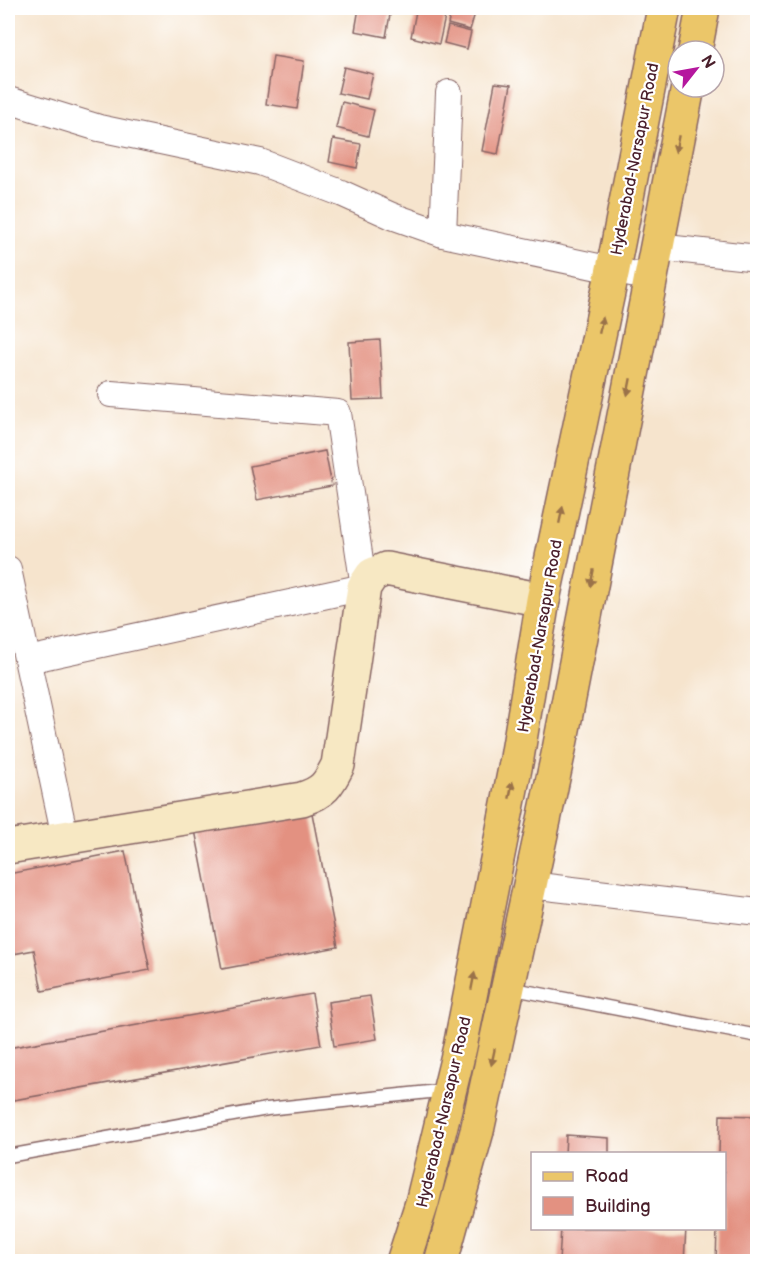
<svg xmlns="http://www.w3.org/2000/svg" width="765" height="1269" viewBox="0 0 765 1269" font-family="'Balsamiq Sans',sans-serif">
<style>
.building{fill:#e39181}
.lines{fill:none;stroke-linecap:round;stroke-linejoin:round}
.lane-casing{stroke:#866464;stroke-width:15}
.street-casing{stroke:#866464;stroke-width:28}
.secondary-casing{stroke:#866464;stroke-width:36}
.primary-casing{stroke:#866464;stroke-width:36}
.lane{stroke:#fff;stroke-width:12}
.street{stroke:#fff;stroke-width:26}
.secondary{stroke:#f7e8c3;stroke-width:33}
.primary{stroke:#ebc669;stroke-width:33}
.oneway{fill:#9a724a}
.labels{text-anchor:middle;stroke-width:4.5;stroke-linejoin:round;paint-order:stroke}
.street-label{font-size:16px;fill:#4a1f2b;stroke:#fff}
</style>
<rect width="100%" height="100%" fill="#fff"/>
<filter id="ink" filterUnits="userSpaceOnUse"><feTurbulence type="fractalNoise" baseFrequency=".0167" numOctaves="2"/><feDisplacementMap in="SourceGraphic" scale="12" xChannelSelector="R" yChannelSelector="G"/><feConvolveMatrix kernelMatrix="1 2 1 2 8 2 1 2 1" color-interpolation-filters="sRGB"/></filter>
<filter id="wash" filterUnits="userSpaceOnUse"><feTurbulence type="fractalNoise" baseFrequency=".008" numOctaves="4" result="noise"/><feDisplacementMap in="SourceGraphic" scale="24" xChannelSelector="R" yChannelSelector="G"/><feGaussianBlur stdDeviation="1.35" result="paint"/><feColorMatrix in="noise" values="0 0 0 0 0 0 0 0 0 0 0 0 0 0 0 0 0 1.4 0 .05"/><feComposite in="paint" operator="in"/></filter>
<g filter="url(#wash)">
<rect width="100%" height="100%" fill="#f6e4cd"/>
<g id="blocks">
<!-- building -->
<g class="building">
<polygon points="359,8 391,9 386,37 355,31"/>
<polygon points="452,8 475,13 470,30 448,24"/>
<polygon points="416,11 445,17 439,44 411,37"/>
<polygon points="448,26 471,32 467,49 444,43"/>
<polygon points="273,56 304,61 297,109 266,104"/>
<polygon points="344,67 373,74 367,99 338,93"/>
<polygon points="495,83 511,85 498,154 482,151"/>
<polygon points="342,102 374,110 368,136 336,128"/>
<polygon points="333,139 361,144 357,168 329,162"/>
<polygon points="380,340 383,399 352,400 349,342"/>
<polygon points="325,451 332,486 257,500 250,466"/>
<polygon points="311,808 338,947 222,969 195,830"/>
<polygon points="125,851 150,970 42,991 34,950 8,955 8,874"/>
<polygon points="312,994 321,1045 8,1101 8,1048"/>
<polygon points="370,996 377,1039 334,1046 328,1002"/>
<polygon points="720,1115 758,1116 758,1262 716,1262 717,1228 724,1228 724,1154 719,1154"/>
<polygon points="566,1135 609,1138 609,1154 565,1154"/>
<polygon points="561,1228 686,1228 684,1262 559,1262"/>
</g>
</g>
</g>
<g filter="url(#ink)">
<use href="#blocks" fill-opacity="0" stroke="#866464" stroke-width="1.5"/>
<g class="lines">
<defs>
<g id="lane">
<polyline points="509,988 758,1036"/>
<polyline points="8,1156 267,1109 448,1090"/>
</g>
<g id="street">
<polyline points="8,100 99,128 260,162 341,193 392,216 443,234 650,278"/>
<polyline points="443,234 449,93"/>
<polyline points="657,247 758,258"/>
<polyline points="8,569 65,837"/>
<polyline points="28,660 364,587 338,413 111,394"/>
<polyline points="530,885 758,912"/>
</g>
<path id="secondary" d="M8 847 302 799C324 792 328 785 338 765L364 587 372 575 386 569 543 600"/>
<g id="primary">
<polyline points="695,51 703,8"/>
<polyline points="403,1262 422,1203 460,1047 517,758 543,600 613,269 664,8"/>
<polyline points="441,1262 477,1131 558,755 688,87"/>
</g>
</defs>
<!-- lane casing -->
<use href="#lane" class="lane-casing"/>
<!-- street casing -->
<use href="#street" class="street-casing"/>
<!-- secondary casing -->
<use href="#secondary" class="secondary-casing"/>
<!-- primary casing -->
<use href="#primary" class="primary-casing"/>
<!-- lane -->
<use href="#lane" class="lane"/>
<!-- street -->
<use href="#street" class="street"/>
<!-- secondary -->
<use href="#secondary" class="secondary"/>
<!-- primary -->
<use href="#primary" class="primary"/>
</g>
<!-- one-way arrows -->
<defs><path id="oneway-solid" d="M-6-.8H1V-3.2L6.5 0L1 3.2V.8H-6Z" transform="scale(1.5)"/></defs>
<g class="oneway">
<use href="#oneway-solid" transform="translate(677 144) rotate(101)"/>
<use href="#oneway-solid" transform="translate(601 325) rotate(-78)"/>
<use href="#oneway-solid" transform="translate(629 387) rotate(101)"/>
<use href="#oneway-solid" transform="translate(561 515) rotate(-78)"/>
<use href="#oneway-solid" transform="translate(592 578) rotate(101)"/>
<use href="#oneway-solid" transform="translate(511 790) rotate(-79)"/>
<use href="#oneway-solid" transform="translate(473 981) rotate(-79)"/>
<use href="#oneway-solid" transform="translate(493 1057) rotate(102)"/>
</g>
</g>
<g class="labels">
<!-- street labels -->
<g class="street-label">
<text transform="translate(634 159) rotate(-79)" y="6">Hyderabad-Narsapur Road</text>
<text transform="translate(539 636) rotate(-80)" y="6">Hyderabad-Narsapur Road</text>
<text transform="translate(443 1112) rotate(-77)" y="6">Hyderabad-Narsapur Road</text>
</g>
</g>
<!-- margin -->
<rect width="765" height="1269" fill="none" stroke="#fff" stroke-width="30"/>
<!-- legend -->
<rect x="531" y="1152" width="195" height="78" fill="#ffffff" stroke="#b7a5aa" stroke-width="1.5"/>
<rect x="543" y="1172" width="30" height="9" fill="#ebc669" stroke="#b7a5aa" stroke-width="1.5"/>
<text x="585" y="1182" font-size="18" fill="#4a1f2b">Road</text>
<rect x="543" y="1197" width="30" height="18" fill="#e39181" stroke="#b7a5aa" stroke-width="1.5"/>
<text x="585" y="1212" font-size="18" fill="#4a1f2b">Building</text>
<!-- north arrow -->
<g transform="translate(696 69) rotate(59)"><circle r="28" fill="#ffffff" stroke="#b7a5aa" stroke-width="1.5"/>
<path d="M0-4.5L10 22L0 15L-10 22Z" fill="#b5179e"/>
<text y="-9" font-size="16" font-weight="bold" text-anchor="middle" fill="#4a1f2b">N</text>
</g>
</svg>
